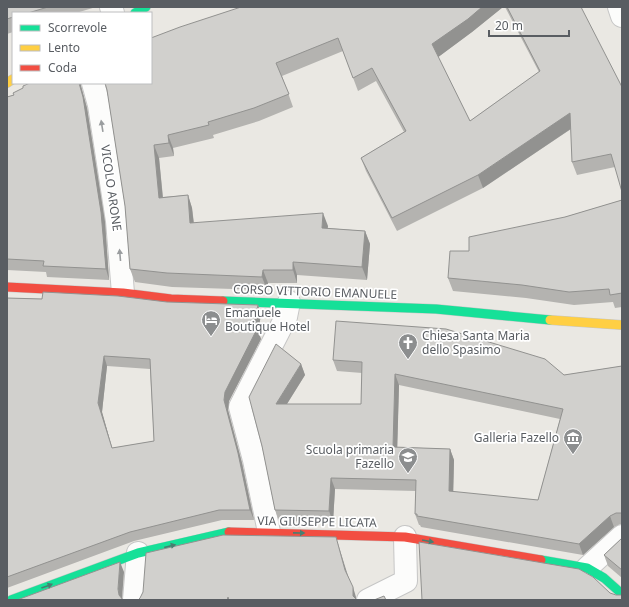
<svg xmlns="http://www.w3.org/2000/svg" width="629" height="607" viewBox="0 0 629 607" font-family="'Noto Sans',sans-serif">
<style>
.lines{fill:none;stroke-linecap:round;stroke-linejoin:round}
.street-casing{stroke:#c6c6c6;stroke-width:24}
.fast-casing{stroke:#c6c6c5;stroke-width:10}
.slow-casing{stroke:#c6c6c5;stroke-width:10}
.jam-casing{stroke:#c6c6c5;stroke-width:10}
.street{stroke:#fcfcfb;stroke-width:22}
.fast{stroke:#16e098;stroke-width:9}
.slow{stroke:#ffcf43;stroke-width:9}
.jam{stroke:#f24e42;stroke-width:9}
.wall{fill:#b4b3b0;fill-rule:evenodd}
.shaded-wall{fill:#929290}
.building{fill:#d1d0cd;stroke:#929290;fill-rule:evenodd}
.oneway{fill:#9a9d9f}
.oneway2{fill:#487e70}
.labels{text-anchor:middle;stroke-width:3.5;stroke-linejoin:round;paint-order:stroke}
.street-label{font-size:12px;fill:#595d62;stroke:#fff}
.poi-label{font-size:12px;fill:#595d62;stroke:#fff;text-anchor:start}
</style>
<rect width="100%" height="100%" fill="#eae8e3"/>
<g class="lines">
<defs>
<g id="street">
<polyline points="111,7 113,13"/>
<polyline points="619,7 622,16"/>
<polyline points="93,83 99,105 117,221 123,293"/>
<polyline points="269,532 254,460 240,407 286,317 289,302"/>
<polyline points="587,568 622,536"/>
<polyline points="134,600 138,553"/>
<polyline points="368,600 406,581 405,537"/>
</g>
<g id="fast">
<polyline points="135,13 146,7"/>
<polyline points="223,301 436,309 550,320"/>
<polyline points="541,560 587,568 604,578 622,594"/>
<polyline points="11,600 138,553 229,532"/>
</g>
<g id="slow">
<polyline points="7,83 13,79"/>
<polyline points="550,320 622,325"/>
</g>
<g id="jam">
<polyline points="7,287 123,293 171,299 223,301"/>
<polyline points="229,532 405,537 541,560"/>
</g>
</defs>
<!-- street casing -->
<use href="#street" class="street-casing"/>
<!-- fast casing -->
<use href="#fast" class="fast-casing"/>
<!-- slow casing -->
<use href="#slow" class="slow-casing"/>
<!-- jam casing -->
<use href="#jam" class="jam-casing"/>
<!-- street -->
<use href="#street" class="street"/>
<!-- fast -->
<use href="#fast" class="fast"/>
<!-- slow -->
<use href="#slow" class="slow"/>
<!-- jam -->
<use href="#jam" class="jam"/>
</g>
<!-- wall -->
<g class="wall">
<polygon points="7,7 96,7 76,13 13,13 13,32 7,34"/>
<polygon points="241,7 503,7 472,32 438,57 470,121 539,72 505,7 581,7 615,167 577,175 572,162 571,129 483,188 397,231 366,171 361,158 404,132 376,81 358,91 343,51 282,76 293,107 259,121 213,135 214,138 173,148 174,156 159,158 163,197 188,195 192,208 194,223 328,226 327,228 365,231 370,244 367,280 297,275 297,283 268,283 267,290 172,287 135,282 130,269 125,206 107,90"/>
<polygon points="30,83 81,83 81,86 87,108 105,222 109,280 47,277 46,272 7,270 7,97 14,95"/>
<polygon points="622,200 622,307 615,308 613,302 574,305 526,298 453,291 448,278 469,251 565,217"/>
<path d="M7 298 167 302 258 305 261 315 258 331 261 339 229 401 228 410 242 463 254 520H222L134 541 7 588ZM107 366 150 369 154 441 112 448 102 412Z"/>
<path d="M333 360 564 375 622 366V524H620L614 527 583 555 421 527 420 525H419L415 514 416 491 335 489 333 522 279 521 275 510 262 446 301 364 305 375 287 404H361L362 373 337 371ZM399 385 560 419 538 500 453 492 454 460 450 449 397 447Z"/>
<polygon points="622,538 622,578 608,566 604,555"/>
</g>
<!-- shaded-wall -->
<g class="shaded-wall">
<polygon points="482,7 503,7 472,32 437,58 432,44"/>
<polygon points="79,83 81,83 81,86 87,108 105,222 109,280 106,269"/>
<polygon points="570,113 575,126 483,188 478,175"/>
<polygon points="168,135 173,148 174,156 169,143"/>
<polygon points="154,145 159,158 164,211 159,198"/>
<polygon points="188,195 192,208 195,236 190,223"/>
<polygon points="323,213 328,226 326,241 322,228"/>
<polygon points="365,231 370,244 367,280 362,267"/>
<polygon points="293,262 297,275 297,283 293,270"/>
<polygon points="263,270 268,283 267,290 262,277"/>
<polygon points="258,305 261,315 258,331 261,339 229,401 228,410 242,463 254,520 250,510 224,400 225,392 253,327"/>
<polygon points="104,356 107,366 102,412 115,458 112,448 98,403"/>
<polygon points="301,364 305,375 280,415 276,404"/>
<polygon points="395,374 399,385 397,458 393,447"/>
<polygon points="450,449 454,460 453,502 449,491"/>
<polygon points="331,478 335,489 333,522 329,511"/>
<polygon points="610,516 614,527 583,555 579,544"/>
<polygon points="336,537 339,547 349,579 345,570"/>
<polygon points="120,562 124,572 122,599 119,595 118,589"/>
<polygon points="353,587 356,597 356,600 353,596"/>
</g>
<!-- building -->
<g class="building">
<polygon points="7,7 48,7 28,13 13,13 13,17 7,19"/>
<polygon points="241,7 482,7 468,19 432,44 470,121 540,71 507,7 581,7 622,87 622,192 611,154 572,162 570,113 478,175 392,218 361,158 406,131 372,68 353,78 338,38 276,63 289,94 254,108 208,122 209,125 168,135 169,143 154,145 159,198 188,195 190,223 323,213 322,228 365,231 362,267 293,262 293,270 263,270 262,277 167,273 130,269 125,206 107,90 105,83 151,83 151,38 180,27"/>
<polygon points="30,83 79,83 83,97 101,212 106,269 43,266 44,261 7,259 7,97 14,95 13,93 23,88 23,86"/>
<polygon points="622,200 622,293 610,295 609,289 569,292 522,285 448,278 450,251 469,251 469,237 565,217"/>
<path d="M43 292 118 296 167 302 258 305 253 327 257 329 225 392 224 400 238 453 250 510H219L130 532 7 577V298L42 299ZM104 356 150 359 154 441 112 448 98 403Z"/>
<path d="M336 321 446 329 545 359 564 375 622 366V513H616L610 516 579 544 417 516V514H415L416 480 331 478 329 511 275 510 262 446 249 397 276 344 301 364 276 404H361L362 362 333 360ZM395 374 563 409 538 500 449 491 450 449 393 447Z"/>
<polygon points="223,535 336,537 345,570 353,587 353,596 357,600 229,600 228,597 227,600 138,600 140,598 143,592 146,553"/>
<polygon points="622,538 622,570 604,555"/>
<polygon points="419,542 579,569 593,577 610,593 616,595 622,595 622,600 422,600"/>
<polygon points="120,562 118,589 119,595 123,600 17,600"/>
<polygon points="384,596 386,600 374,600"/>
</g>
<!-- one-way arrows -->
<defs><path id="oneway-solid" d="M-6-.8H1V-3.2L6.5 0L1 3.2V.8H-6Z"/></defs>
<g class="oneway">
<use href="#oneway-solid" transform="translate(102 126) rotate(-99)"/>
<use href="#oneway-solid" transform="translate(120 255) rotate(-95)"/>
</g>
<g class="oneway2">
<use href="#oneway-solid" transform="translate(299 533) rotate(1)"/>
<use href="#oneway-solid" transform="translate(428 541) rotate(10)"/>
<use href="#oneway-solid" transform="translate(170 546) rotate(-14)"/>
<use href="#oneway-solid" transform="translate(47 586) rotate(-20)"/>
</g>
<!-- icons -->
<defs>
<symbol id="hotel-pin" viewBox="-11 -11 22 30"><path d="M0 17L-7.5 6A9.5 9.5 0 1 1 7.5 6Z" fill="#8c8e8f" stroke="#fff"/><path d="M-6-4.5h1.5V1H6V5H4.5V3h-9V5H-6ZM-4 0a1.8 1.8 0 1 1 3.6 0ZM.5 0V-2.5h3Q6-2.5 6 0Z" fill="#fff"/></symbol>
<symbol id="church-pin" viewBox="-11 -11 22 30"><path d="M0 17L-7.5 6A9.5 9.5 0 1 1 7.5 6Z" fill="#8c8e8f" stroke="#fff"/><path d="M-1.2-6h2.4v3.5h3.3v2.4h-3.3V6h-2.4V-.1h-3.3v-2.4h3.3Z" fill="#fff"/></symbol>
<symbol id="museum-pin" viewBox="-11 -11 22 30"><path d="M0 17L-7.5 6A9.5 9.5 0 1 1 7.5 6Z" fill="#8c8e8f" stroke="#fff"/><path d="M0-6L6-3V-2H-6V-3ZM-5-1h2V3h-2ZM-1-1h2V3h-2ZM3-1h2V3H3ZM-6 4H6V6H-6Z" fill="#fff"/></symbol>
<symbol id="school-pin" viewBox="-11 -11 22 30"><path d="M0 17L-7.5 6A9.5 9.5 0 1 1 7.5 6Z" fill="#8c8e8f" stroke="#fff"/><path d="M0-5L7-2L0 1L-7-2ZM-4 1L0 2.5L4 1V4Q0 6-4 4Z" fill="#fff"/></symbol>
</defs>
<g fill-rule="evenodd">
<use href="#hotel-pin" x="200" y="309" width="22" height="30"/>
<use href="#church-pin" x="397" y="332" width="22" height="30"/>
<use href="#museum-pin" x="562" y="427" width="22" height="30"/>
<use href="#school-pin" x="397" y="446" width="22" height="30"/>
</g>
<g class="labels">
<!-- street labels -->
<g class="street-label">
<text transform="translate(111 188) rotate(82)" y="4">VICOLO ARONE</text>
<text transform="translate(315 292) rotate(2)" y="4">CORSO VITTORIO EMANUELE</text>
<text transform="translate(317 522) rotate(1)" y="4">VIA GIUSEPPE LICATA</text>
</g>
<!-- poi labels -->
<g class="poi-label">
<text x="225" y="317">Emanuele<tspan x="225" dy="14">Boutique Hotel</tspan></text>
<text x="422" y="340">Chiesa Santa Maria<tspan x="422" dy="14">dello Spasimo</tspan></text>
<text x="559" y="442" text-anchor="end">Galleria Fazello</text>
<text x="394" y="454" text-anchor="end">Scuola primaria<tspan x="394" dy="14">Fazello</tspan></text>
</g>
</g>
<!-- border -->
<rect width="629" height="607" fill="none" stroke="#595d62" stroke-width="16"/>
<!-- legend -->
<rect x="12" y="12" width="140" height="72" fill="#ffffff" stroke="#bdbec0"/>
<rect x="20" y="25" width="20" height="6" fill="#16e098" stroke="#bdbec0"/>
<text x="48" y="32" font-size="12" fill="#595d62">Scorrevole</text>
<rect x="20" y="45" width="20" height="6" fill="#ffcf43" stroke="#bdbec0"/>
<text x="48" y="52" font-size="12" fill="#595d62">Lento</text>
<rect x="20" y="65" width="20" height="6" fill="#f24e42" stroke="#bdbec0"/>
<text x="48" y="72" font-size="12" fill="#595d62">Coda</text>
<!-- scale -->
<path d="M489 30v6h80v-6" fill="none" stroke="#595d62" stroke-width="2"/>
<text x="495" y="30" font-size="12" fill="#595d62" stroke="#ffffff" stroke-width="3" paint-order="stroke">20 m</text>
</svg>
